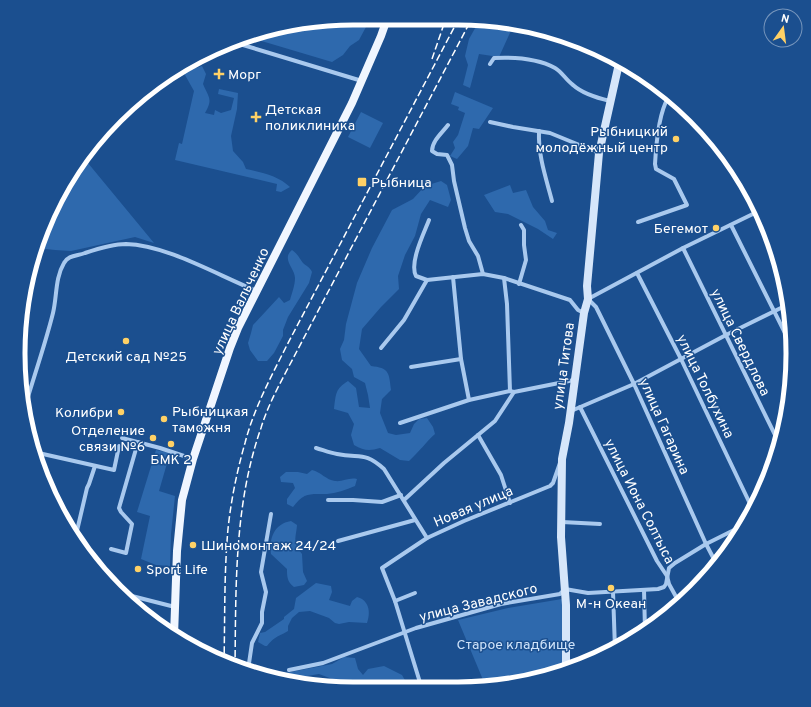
<svg xmlns="http://www.w3.org/2000/svg" width="811" height="707" viewBox="0 0 811 707" font-family="Overpass,sans-serif">
<style>
.green{fill:#2e69ad}
.lines{fill:none;stroke-linecap:round;stroke-linejoin:round}
.street{stroke:#a9c9ee;stroke-width:4}
.secondary{stroke:#d6e6fa;stroke-width:8}
.primary{stroke:#f0f6ff;stroke-width:8}
.rail{stroke:#fff;stroke-width:1.5;stroke-dasharray:7 3;stroke-linecap:butt}
.poi-dot{fill:#ffd166;stroke:#1b4f8f;stroke-width:1.5}
.labels{text-anchor:middle;stroke-width:3;stroke-linejoin:round;paint-order:stroke}
.poi-label{font-size:14px;fill:#fff;stroke:#1b4f8f;text-anchor:start}
.street-label{font-size:14px;fill:#fff;stroke:#1b4f8f}
.park-label{font-size:14px;fill:#cfe3fa;stroke:#1b4f8f}
.rim{fill:none;stroke:#fff;stroke-width:5}
</style>
<rect width="100%" height="100%" fill="#1b4f8f"/>
<!-- green -->
<g class="green">
<polygon points="353,18 372,19 366,27 359,40 350,46 343,55 332,62 248,37 267,29"/>
<polygon points="478,23 514,24 499,57 479,54 470,88 463,85 468,65 465,56 469,39"/>
<path d="M198 57 196 68 202 66 206 74 203 84C209 98 213 99 205 113L214 115 215 110 221 113 231 110 234 98 218 94 219 89 238 93 237 109 231 136 233 151 243 162 246 169C261 172 279 176 290 187L281 192 276 191 277 184 175 160 179 143 182 144 194 91 185 75 187 65Z"/>
<polygon points="455,92 493,108 479,129 473,128 468,146 457,159 450,156 455,148 453,142 458,135 465,113 458,110 459,107 451,104"/>
<polygon points="361,112 383,123 370,148 348,137"/>
<polygon points="83,157 154,243 135,237 71,251 55,250 38,248 43,225"/>
<path d="M441 181 447 185 451 200 448 207 430 200 421 214 415 236 405 255 398 276 399 289 381 307 362 329 359 349 371 366C389 368 389 372 391 390L382 399 380 413 388 433 396 435 410 433 414 424 419 419 427 418 433 427 435 434C426 442 419 452 409 461L400 460 380 448C370 451 364 451 354 445L351 435 354 424 348 413 334 409C336 394 335 389 348 381L356 388 359 407 370 408 368 395 365 383 354 377 352 369 342 360 340 349 344 340 346 324 357 283 372 248 392 210 413 199 425 186Z"/>
<polygon points="510,185 513,193 526,190 533,207 545,221 548,230 557,233 553,239 538,229 508,214 495,212 484,195"/>
<path d="M292 250C298 254 299 258 303 263 306 266 310 267 312 272L309 283 288 317 283 330V336L274 353 267 361H258L250 350 248 343 251 333 253 325 279 297 284 303 290 300C292 293 295 285 295 278 295 268 281 259 292 250Z"/>
<polygon points="156,450 170,453 159,491 175,496 171,534 170,566 156,565 141,559 150,516 137,512"/>
<path d="M312 470C321 472 326 480 335 481 343 482 349 477 357 479L355 486C346 490 336 493 327 494 310 494 304 492 293 507L287 504V499L295 488 293 483 281 482 280 477 286 472H298L307 474Z"/>
<path d="M291 521 297 525C296 538 292 542 302 554L303 572 307 581 304 585 294 587C287 582 287 576 287 569L271 554C269 538 274 524 291 521Z"/>
<path d="M316 583 331 586 332 592 329 600 350 606 352 601 357 597C369 600 371 612 367 623L349 622 339 624 335 623 329 618 310 611 299 612 292 618 288 626V631C278 637 275 636 267 646H265L258 642 260 633 265 632 284 619V617L294 609 296 598Z"/>
<polygon points="562,599 562,672 486,687 458,620 508,608"/>
<polygon points="344,657 355,658 358,669 363,675 368,669 384,666 402,675 410,689 386,689 374,683 363,688 351,686 319,674 301,677 286,682 270,677 270,676 332,664"/>
</g>
<g class="lines">
<!-- street -->
<g class="street">
<polyline points="233,42 362,81"/>
<path d="M490 64 494 58C514 57 537 58 555 68 562 72 566 80 573 85 583 94 597 98 610 101"/>
<polyline points="490,122 513,127 550,133 599,153"/>
<path d="M448 125C442 133 432 141 432 151L437 154 447 155 452 165 454 181 465 228 469 241 478 256 483 274"/>
<path d="M539 131C538 156 546 178 552 201"/>
<path d="M429 220C424 233 409 263 416 276L427 280 483 274 504 278 570 300 578 310 584 313"/>
<path d="M638 222 687 205 674 179 656 169 655 164C656 146 659 113 668 98"/>
<polyline points="731,225 791,345"/>
<polyline points="683,248 780,445"/>
<polyline points="637,273 681,359 753,510"/>
<polyline points="453,277 461,359 469,400"/>
<polyline points="504,278 507,304 510,391"/>
<polyline points="519,284 526,260 524,245 524,230 521,225"/>
<polyline points="381,348 404,320 427,280"/>
<polyline points="411,367 461,359"/>
<path d="M25 407C34 376 45 345 53 313 57 297 55 278 64 263 68 255 77 256 85 253 97 249 113 244 126 244 167 245 219 276 257 291"/>
<polyline points="580,407 657,561 667,576 669,584 680,604"/>
<polyline points="571,411 634,384 726,335 789,304"/>
<polyline points="400,423 469,400 510,391 514,392 574,380"/>
<polyline points="478,435 501,475 510,503"/>
<polyline points="122,438 160,448 193,459"/>
<path d="M316 448C323 450 330 453 337 454 360 459 364 451 384 469L427 538"/>
<polyline points="34,452 114,470 119,446"/>
<polyline points="95,466 89,484 87,488 76,535 98,562 101,567 100,573"/>
<polyline points="328,500 353,500 382,502 401,495"/>
<polyline points="404,500 444,463 495,421 514,392"/>
<polyline points="562,522 600,524"/>
<polyline points="338,541 415,520"/>
<polyline points="111,549 126,553 132,524 121,512 119,508 138,442"/>
<polyline points="717,565 706,544 634,384 599,313 596,307 588,299 683,248 759,211"/>
<polyline points="644,590 645,630"/>
<polyline points="613,592 615,649"/>
<polyline points="124,594 175,607"/>
<polyline points="395,601 415,593"/>
<polyline points="248,670 252,643 262,623 262,612 266,592 261,572 271,514"/>
<polyline points="289,670 323,663 416,628 501,604 560,594 565,589 588,593 658,589 664,587 666,584 669,568 675,563 706,544 744,525"/>
<polyline points="268,677 270,674"/>
<polyline points="422,689 395,601 382,568 427,538 464,521 550,486 553,483 560,463"/>
</g>
<!-- secondary -->
<polyline class="secondary" points="566,671 566,605 561,537 562,459 569,423 584,313 588,299 587,286 599,153 618,68 618,60"/>
<!-- primary -->
<polyline class="primary" points="174,636 177,551 182,500 193,459 230,348 238,328 352,103 381,36 387,19"/>
<!-- rail -->
<g class="rail">
<polyline points="432,59 445,21"/>
<path d="M224 663C225 619 224 573 228 529 231 500 237 471 245 443 254 408 271 377 287 345L457 22"/>
<path d="M235 667C236 586 234 505 261 428 267 408 277 389 287 370L470 22"/>
</g>
</g>
<!-- markers -->
<g class="poi-dot">
<path d="M217 68h4v4h4v4h-4v4h-4v-4h-4v-4h4z"/>
<path d="M254 111h4v4h4v4h-4v4h-4v-4h-4v-4h4z"/>
<circle cx="676" cy="139" r="4"/>
<rect x="357" y="177" width="10" height="10" rx="2"/>
<circle cx="716" cy="228" r="4"/>
<circle cx="126" cy="341" r="4"/>
<circle cx="121" cy="412" r="4"/>
<circle cx="164" cy="419" r="4"/>
<circle cx="153" cy="438" r="4"/>
<circle cx="171" cy="444" r="4"/>
<circle cx="193" cy="545" r="4"/>
<circle cx="138" cy="569" r="4"/>
<circle cx="611" cy="588" r="4"/>
</g>
<g class="labels">
<!-- poi labels -->
<g class="poi-label">
<text x="228" y="79">Морг</text>
<text x="265" y="114">Детская<tspan x="265" dy="16">поликлиника</tspan></text>
<text x="668" y="136" text-anchor="end">Рыбницкий<tspan x="668" dy="16">молодёжный центр</tspan></text>
<text x="371" y="187">Рыбница</text>
<text x="708" y="233" text-anchor="end">Бегемот</text>
<text x="126" y="361" text-anchor="middle">Детский сад №25</text>
<text x="172" y="416">Рыбницкая<tspan x="172" dy="16">таможня</tspan></text>
<text x="113" y="417" text-anchor="end">Колибри</text>
<text x="145" y="435" text-anchor="end">Отделение<tspan x="145" dy="16">связи №6</tspan></text>
<text x="171" y="464" text-anchor="middle">БМК 2</text>
<text x="201" y="550">Шиномонтаж 24/24</text>
<text x="146" y="574">Sport Life</text>
<text x="611" y="608" text-anchor="middle">М-н Океан</text>
</g>
<!-- street labels -->
<g class="street-label">
<text transform="translate(240 301) rotate(-65)" y="5">улица Вальченко</text>
<text transform="translate(741 342) rotate(64)" y="5">улица Свердлова</text>
<text transform="translate(563 366) rotate(-82)" y="5">улица Титова</text>
<text transform="translate(706 386) rotate(64)" y="5">улица Толбухина</text>
<text transform="translate(665 426) rotate(66)" y="5">улица Гагарина</text>
<text transform="translate(640 501) rotate(63)" y="5">улица Иона Солтыса</text>
<text transform="translate(473 506) rotate(-23)" y="5">Новая улица</text>
<text transform="translate(478 602) rotate(-14)" y="5">улица Завадского</text>
</g>
<!-- park labels -->
<g class="park-label">
<text x="516" y="649">Старое кладбище</text>
</g>
</g>
<!-- crop -->
<path d="M0 0H811V707H0ZM353 25H458A328 328 0 0 1 786 353V354A328 328 0 0 1 458 682H353A328 328 0 0 1 25 354V353A328 328 0 0 1 353 25Z" fill="#1b4f8f" fill-rule="evenodd"/>
<path class="rim" d="M353 25H458A328 328 0 0 1 786 353V354A328 328 0 0 1 458 682H353A328 328 0 0 1 25 354V353A328 328 0 0 1 353 25Z"/>
<!-- north arrow -->
<g transform="translate(783 28) rotate(14)"><circle r="19" fill="#1b4f8f" stroke="#7695bc"/>
<path d="M0-3L7 15L0 10L-7 15Z" fill="#ffd166"/>
<text y="-6" font-size="11" font-weight="bold" text-anchor="middle" fill="#ffffff">N</text>
</g>
</svg>
